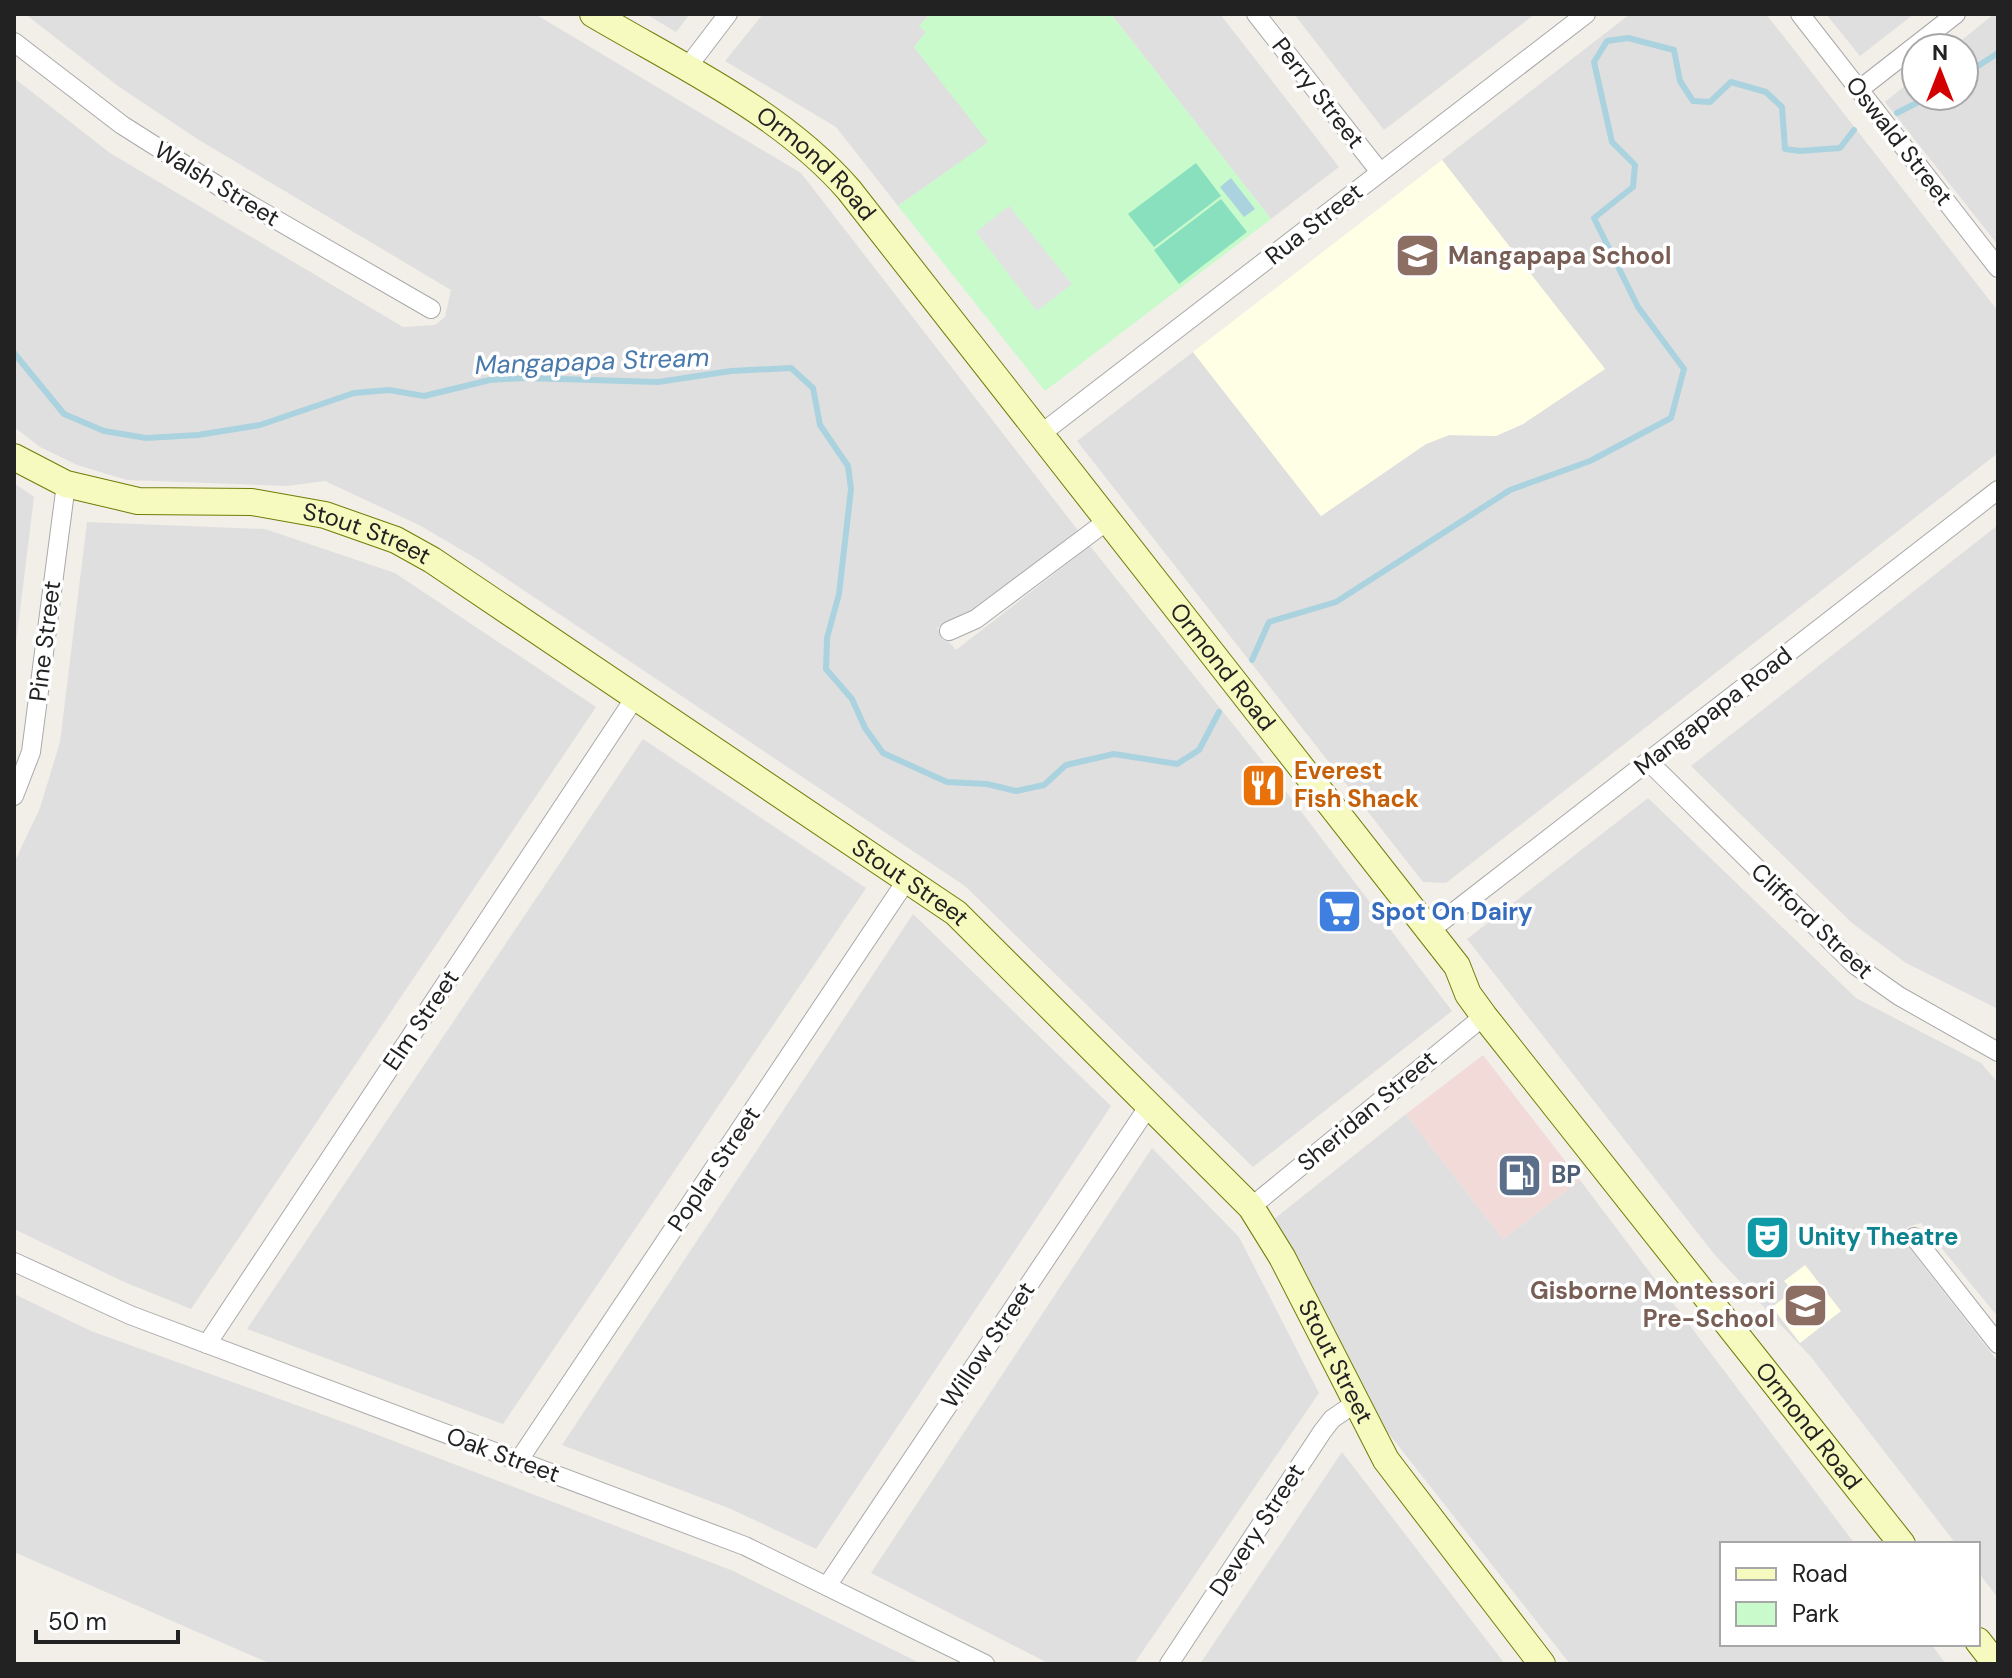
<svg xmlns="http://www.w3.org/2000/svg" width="2012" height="1678" viewBox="0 0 2012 1678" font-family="'DM Sans',sans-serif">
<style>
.residential{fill:#e0dfdf}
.commercial{fill:#f2dad9}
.education{fill:#ffffe5}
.park{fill:#c8facc}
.pitch{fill:#88e0be}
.parking{fill:#e2e2e2}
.water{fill:#aad3df}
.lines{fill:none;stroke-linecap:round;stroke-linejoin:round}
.stream{stroke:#aad3df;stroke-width:6}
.street-casing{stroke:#a9a9a9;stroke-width:20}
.secondary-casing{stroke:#707d05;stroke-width:28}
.street{stroke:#fff;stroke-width:18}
.secondary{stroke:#f7fabf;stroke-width:26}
.labels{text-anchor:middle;stroke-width:7;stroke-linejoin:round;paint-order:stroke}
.street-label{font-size:24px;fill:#222;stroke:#fff}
.education-label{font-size:24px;font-weight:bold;fill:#785e54;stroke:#fff;text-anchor:start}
.food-label{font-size:24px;font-weight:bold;fill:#c56008;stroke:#fff;text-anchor:start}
.shop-label{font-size:24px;font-weight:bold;fill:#366cbe;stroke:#fff;text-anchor:start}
.service-label{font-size:24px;font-weight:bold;fill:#4e5e75;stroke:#fff;text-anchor:start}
.culture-label{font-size:24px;font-weight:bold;fill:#0d838f;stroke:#fff;text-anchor:start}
.water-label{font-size:26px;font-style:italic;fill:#4a7aab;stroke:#fff}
</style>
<rect width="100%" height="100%" fill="#f2efe9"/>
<!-- residential -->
<g class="residential">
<polygon points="25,14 535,14 801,173 1080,533 980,611 937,628 956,650 1090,546 1269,769 1452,1011 1253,1167 965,886 477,559 419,525 325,481 287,486 127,480 77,465 40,447 14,427 14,78 110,153 403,327 435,325 445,317 451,290 199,140 118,86"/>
<polygon points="646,14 690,14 676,32"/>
<polygon points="763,14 930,14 919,26 926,32 914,47 989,142 898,206 836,127 725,61"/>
<polygon points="1111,14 1220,14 1339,167 1271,219"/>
<polygon points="1294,14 1535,14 1384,130"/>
<polygon points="1630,14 1766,14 1998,311 1998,453 1446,883 1423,882 1077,441 1193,352 1321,516 1426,444 1449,435 1496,436 1523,424 1605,369 1442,160"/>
<polygon points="1826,14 1914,14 1860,56"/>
<polygon points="1994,14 1998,14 1998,245 1885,102 1916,77 1916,96 1964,96 1964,48 1952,48"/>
<polygon points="14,483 34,497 14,659"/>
<polygon points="87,522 265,529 395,573 596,707 191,1309 122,1281 14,1229 14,863 40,808 60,742"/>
<polygon points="1998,525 1998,1009 1906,963 1852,923 1691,766"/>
<polygon points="643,739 866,888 503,1424 247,1329"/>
<polygon points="1648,798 1856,998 1981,1063 1998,1083 1998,1317 1921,1223 1907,1227 1904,1241 1998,1362 1998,1598 1978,1572 1978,1544 1956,1544 1811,1357 1714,1254 1467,939"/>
<polygon points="913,914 1111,1106 816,1549 731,1509 562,1445"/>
<polygon points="1406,1114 1503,1239 1580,1180 1855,1544 1722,1544 1722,1644 1931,1644 1946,1664 1570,1664 1367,1406 1269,1223"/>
<polygon points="1152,1148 1239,1237 1319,1393 1134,1664 1050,1664 871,1573"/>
<polygon points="14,1294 91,1331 357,1427 731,1570 922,1664 271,1664 14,1552"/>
<polygon points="1342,1452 1505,1664 1200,1664"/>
</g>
<!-- commercial -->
<polygon class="commercial" points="1483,1055 1580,1180 1503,1239 1406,1114"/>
<!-- education -->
<g class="education">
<polygon points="1442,160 1605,369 1523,424 1496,436 1449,435 1426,444 1321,516 1193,352"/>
<polygon points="1805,1265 1841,1311 1800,1343 1772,1307 1793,1291 1784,1281"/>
</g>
<!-- park -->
<polygon class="park" points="930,14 1111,14 1271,219 1045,391 898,206 988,142 914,47 926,32 919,26"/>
<!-- pitch -->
<g class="pitch">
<polygon points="1196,163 1221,196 1154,247 1128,214"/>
<polygon points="1221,199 1247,232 1179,284 1154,250"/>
</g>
<!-- parking -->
<polygon class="parking" points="1009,206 1072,284 1037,311 976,232"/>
<!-- water -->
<polygon class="water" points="1231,178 1255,209 1244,217 1220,187"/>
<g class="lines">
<!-- stream -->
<g class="stream">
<polyline points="1964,75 1998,53"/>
<polyline points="1897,113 1930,96"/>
<polyline points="14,353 64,414 104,431 146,438 198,435 260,425 354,393 389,390 424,396 490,380 525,378 658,382 731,371 791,368 813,388 820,425 848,466 851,489 839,594 827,638 826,669 852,699 865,728 883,753 947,782 987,784 1016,791 1044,785 1066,765 1114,754 1177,764 1199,750 1219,712"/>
<polyline points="1252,660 1269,622 1336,602 1510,490 1590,461 1671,418 1684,369 1638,307 1594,218 1633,187 1635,165 1612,142 1594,62 1607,41 1628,38 1674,50 1680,81 1693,101 1710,102 1731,82 1766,92 1782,107 1785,149 1800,151 1840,148 1854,130"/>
</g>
<defs>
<g id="street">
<polyline points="1256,14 1380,172"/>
<polyline points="1800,14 1998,268"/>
<polyline points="14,42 122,125 228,192 431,309"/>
<polyline points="686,69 728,14"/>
<polyline points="1860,89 1956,14"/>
<polyline points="1042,433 1586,14"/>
<polyline points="949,631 976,619 1107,521"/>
<polyline points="1649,762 1855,965 1899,996 1998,1052"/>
<polyline points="14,796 31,752 66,484"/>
<polyline points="1428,932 1998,490"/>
<polyline points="1251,1207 1484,1016"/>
<polyline points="1914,1237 1998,1344"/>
<polyline points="14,1262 130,1315 745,1546 985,1664"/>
<polyline points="207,1344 636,696"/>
<polyline points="519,1460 908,878"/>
<polyline points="827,1586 1150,1104"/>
<polyline points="1169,1664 1322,1432 1332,1419 1354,1404"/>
</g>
<g id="secondary">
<path id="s1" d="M593 14C681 66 781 112 849 190L1457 966 1468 994 1484 1016 1902 1544"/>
<path id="s2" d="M14 457 66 484 138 501 252 502 325 515 396 540 432 560 956 913 1251 1207 1282 1257 1386 1460 1542 1664"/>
<polyline points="1978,1641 1996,1664"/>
</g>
</defs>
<!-- street casing -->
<use href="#street" class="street-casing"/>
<!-- secondary casing -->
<use href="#secondary" class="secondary-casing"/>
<!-- street -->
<use href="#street" class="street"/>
<!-- secondary -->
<use href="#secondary" class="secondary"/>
</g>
<!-- icons -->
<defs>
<symbol id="school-square" viewBox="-11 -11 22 22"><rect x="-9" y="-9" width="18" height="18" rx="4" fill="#8d6e63" stroke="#fff"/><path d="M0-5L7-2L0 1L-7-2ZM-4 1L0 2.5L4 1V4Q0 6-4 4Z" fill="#fff"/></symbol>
<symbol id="restaurant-square" viewBox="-11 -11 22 22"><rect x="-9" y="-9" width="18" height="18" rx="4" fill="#e8710a" stroke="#fff"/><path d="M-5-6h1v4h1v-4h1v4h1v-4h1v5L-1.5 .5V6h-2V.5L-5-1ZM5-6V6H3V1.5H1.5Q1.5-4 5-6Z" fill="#fff"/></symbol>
<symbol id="supermarket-square" viewBox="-11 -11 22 22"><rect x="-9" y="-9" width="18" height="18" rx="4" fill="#3f7fe0" stroke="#fff"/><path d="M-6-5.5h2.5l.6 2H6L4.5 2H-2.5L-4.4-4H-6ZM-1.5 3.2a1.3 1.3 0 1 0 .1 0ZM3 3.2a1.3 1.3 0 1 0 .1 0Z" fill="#fff"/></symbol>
<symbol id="fuel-square" viewBox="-11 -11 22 22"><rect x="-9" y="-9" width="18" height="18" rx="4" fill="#5c6f8a" stroke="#fff"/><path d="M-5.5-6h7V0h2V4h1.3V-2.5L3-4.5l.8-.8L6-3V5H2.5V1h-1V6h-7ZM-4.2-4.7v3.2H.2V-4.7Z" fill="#fff"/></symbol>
<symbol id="theatre-square" viewBox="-11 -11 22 22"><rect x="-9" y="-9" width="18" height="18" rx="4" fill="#0f9aa8" stroke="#fff"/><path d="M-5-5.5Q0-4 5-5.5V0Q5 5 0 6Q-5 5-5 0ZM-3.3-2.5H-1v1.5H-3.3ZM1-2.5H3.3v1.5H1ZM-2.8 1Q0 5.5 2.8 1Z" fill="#fff"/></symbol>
</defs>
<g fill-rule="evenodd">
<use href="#school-square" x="1392" y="230" width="51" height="51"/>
<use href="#restaurant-square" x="1238" y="760" width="51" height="51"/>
<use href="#supermarket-square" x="1314" y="886" width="51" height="51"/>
<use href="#fuel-square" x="1494" y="1150" width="51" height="51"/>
<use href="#theatre-square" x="1742" y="1212" width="51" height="51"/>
<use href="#school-square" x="1780" y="1280" width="51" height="51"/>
</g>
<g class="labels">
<!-- street labels -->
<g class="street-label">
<text transform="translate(1318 93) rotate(52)" y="8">Perry Street</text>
<text transform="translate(1899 141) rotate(52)" y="8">Oswald Street</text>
<text dy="8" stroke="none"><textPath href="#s1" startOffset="270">Ormond Road</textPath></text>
<text transform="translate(217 184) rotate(31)" y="8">Walsh Street</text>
<text transform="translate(1314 224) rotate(-38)" y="8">Rua Street</text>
<text dy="8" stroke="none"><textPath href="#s2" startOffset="366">Stout Street</textPath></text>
<text transform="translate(45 641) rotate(-83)" y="8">Pine Street</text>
<text dy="8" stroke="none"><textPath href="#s1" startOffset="918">Ormond Road</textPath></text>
<text transform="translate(1713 711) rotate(-38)" y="8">Mangapapa Road</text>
<text dy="8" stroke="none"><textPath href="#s2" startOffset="1014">Stout Street</textPath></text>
<text transform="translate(1812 921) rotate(43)" y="8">Clifford Street</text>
<text transform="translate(421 1020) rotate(-56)" y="8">Elm Street</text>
<text transform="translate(1367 1111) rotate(-40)" y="8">Sheridan Street</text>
<text transform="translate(714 1169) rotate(-56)" y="8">Poplar Street</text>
<text transform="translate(988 1345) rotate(-56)" y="8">Willow Street</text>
<text dy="8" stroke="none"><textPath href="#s2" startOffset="1662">Stout Street</textPath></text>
<text dy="8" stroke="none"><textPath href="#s1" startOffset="1878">Ormond Road</textPath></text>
<text transform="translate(503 1455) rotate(20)" y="8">Oak Street</text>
<text transform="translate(1257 1530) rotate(-57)" y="8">Devery Street</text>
</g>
<!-- education labels -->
<g class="education-label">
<text x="1448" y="264">Mangapapa School</text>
<text x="1775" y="1299" text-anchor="end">Gisborne Montessori<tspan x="1775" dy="28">Pre-School</tspan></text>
</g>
<!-- food labels -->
<g class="food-label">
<text x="1294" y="779">Everest<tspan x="1294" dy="28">Fish Shack</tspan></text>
</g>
<!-- shop labels -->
<g class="shop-label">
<text x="1371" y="920">Spot On Dairy</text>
</g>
<!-- service labels -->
<g class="service-label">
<text x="1551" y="1183">BP</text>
</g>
<!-- culture labels -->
<g class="culture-label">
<text x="1798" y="1245">Unity Theatre</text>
</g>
<!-- water labels -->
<g class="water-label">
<text transform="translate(592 361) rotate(-2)" y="9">Mangapapa Stream</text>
</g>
</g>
<!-- border -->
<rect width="2012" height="1678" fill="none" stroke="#222222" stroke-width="32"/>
<!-- legend -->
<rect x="1720" y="1542" width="260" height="104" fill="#ffffff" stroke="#a7a7a7" stroke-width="2"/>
<rect x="1736" y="1568" width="40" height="12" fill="#f7fabf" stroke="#a7a7a7" stroke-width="2"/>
<text x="1792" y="1582" font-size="24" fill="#222222">Road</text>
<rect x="1736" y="1602" width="40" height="24" fill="#c8facc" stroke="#a7a7a7" stroke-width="2"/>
<text x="1792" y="1622" font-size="24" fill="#222222">Park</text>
<!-- north arrow -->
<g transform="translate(1940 72)"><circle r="38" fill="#ffffff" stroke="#a7a7a7" stroke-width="2"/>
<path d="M0-6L14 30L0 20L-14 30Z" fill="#d40000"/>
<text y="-12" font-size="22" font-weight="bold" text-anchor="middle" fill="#222222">N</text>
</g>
<!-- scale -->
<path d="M36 1630v12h142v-12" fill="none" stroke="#222222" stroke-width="4"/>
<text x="48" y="1630" font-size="24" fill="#222222" stroke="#ffffff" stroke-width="6" paint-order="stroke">50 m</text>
</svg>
